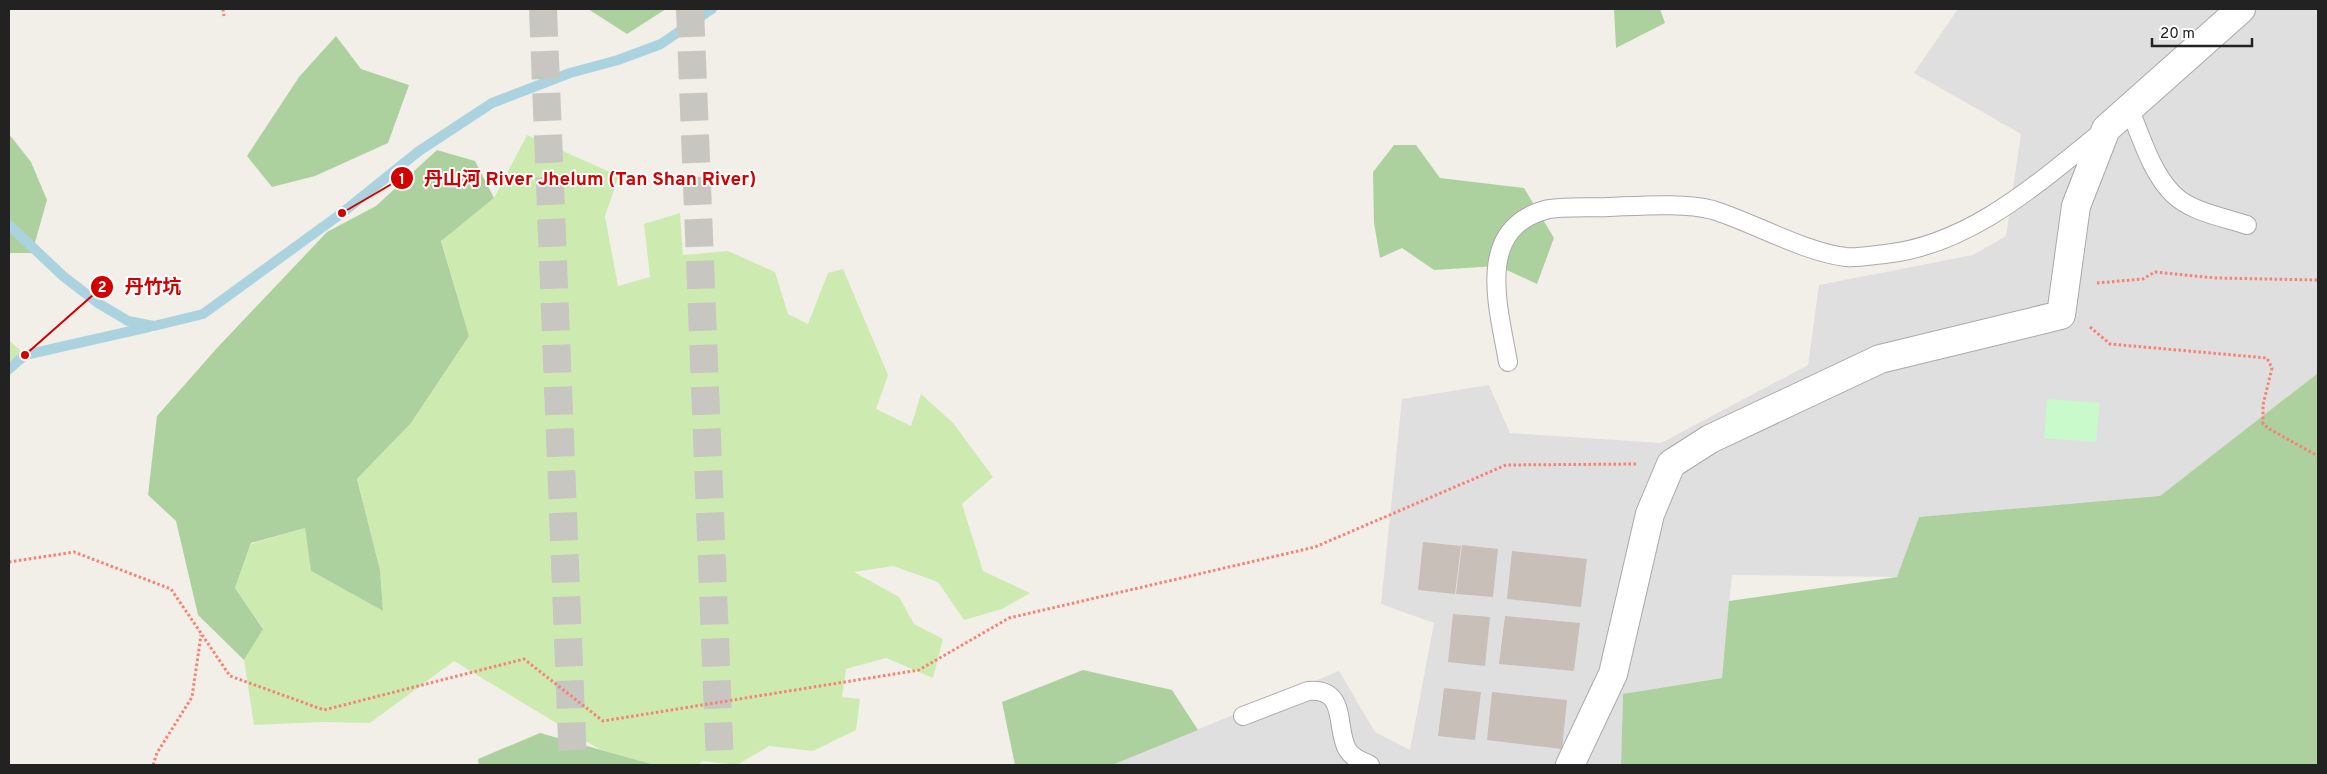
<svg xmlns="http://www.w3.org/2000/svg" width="2327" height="774" viewBox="0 0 2327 774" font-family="Overpass,'Noto Sans SC',sans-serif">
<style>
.residential{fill:#e0dfdf}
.grass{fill:#cdebb0}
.forest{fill:#add19e}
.park{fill:#c8facc}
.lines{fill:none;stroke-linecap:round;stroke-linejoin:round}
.stream{stroke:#aad3df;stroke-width:10}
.building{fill:#c7bfb8}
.trunk-tunnel{stroke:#c8c6c1;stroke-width:28;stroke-dasharray:28 14;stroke-linecap:butt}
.motorway-tunnel{stroke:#c8c6c1;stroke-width:28;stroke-dasharray:28 14;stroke-linecap:butt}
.service-casing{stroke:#a9a9a9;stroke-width:20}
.minor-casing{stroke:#a9a9a9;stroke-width:30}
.path{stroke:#fa8072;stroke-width:3;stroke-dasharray:2.5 2.5;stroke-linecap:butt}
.service{stroke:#fff;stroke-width:18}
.minor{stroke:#fff;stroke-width:28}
.leader{fill:none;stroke:#d40000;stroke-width:2}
.callout-dot{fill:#d40000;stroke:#fff;stroke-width:2}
.mark-label{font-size:15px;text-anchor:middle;font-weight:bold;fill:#fff}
.callout-label{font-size:19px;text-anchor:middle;font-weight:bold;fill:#d40000;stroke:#fff;stroke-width:4;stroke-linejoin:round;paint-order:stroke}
</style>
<rect width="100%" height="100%" fill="#f2efe9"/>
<!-- residential -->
<polygon class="residential" points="1958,9 2318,9 2318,373 2139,513 1897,577 1732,575 1722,678 1623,695 1621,765 1112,765 1339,671 1375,732 1410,750 1434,623 1381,604 1402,399 1489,385 1510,433 1661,443 1808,365 1819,285 1973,255 2006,236 2021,134 1914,73"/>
<!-- grass -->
<g class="grass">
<polygon points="527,135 619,176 605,216 618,286 650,277 644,224 680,213 683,255 728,251 775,272 788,314 808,324 828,273 843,269 888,375 876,409 911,426 921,394 953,423 993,477 962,504 983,571 1030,593 1002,609 964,620 938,582 893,566 854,572 899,597 914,624 943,639 933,678 886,658 846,669 842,697 860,699 856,730 813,751 769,746 737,765 702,761 698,765 654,765 599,749 454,661 370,723 323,722 254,725 244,660 263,628 235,588 251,544 305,528 311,571 383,611 380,570 357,479 411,423 469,336 441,240 494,198"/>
<polygon points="9,340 25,355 9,369"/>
</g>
<!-- forest -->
<g class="forest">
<polygon points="588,9 666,9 627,34"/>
<polygon points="1614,9 1660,9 1665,23 1616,48"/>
<polygon points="336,36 361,69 409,85 388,143 315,176 272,187 247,156 299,77"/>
<polygon points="9,134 31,162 47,200 32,253 9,253"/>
<polygon points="1394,145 1416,145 1440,178 1524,188 1554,238 1537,284 1498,266 1434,270 1402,248 1380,258 1374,223 1373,172"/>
<polygon points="437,150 475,161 494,198 441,241 469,336 411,423 357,479 380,570 383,611 311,571 305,528 251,543 235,588 263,629 244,660 198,615 176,521 148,495 157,416 217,348 327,232 376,206"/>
<polygon points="2318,373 2318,765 1621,765 1623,694 1722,678 1729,601 1897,577 1919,517 2160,496"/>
<polygon points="1083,670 1172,690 1198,730 1112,765 1015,765 1002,702"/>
<polygon points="540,733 648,763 654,765 479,765 478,759"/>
</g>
<!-- park -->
<polygon class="park" points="2047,399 2100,403 2096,442 2044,438"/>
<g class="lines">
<!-- stream -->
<g class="stream">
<polyline points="9,225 63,276 98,303 128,321 154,326 203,314 342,213 419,151 492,103 570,73 618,60 661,44 712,9"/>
<polyline points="9,369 25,355 149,327"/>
</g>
</g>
<!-- building -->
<g class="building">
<polygon points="1423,542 1461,546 1455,594 1418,590"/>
<polygon points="1462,545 1498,549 1493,597 1456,594"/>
<polygon points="1512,551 1587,559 1581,607 1507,599"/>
<polygon points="1453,614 1490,617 1485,666 1448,662"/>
<polygon points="1505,616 1580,623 1574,671 1499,664"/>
<polygon points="1444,688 1481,692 1475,740 1438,736"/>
<polygon points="1492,692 1567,700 1562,749 1487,740"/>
</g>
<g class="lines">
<!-- trunk-tunnel -->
<polyline class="trunk-tunnel" points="690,9 720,765"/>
<!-- motorway-tunnel -->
<polyline class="motorway-tunnel" points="543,9 573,765"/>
<defs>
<g id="service">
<path d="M2129 108C2141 136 2151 172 2173 194 2191 212 2223 217 2247 225"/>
<path d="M1508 362C1499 309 1474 230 1545 210 1560 206 1591 208 1608 207 1637 206 1685 202 1713 210 1754 223 1804 252 1846 257 1858 258 1873 255 1885 254 1971 245 2039 182 2103 131"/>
<path d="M1243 716 1308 691C1348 688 1335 726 1347 749 1352 758 1362 761 1370 765"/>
</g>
<polyline id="minor" points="1570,765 1613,674 1650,514 1671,464 1710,439 1880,359 2061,315 2076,206 2106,129 2241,9"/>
</defs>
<!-- service casing -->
<use href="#service" class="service-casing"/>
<!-- minor casing -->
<use href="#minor" class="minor-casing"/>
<!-- path -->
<g class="path">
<polyline points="223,9 224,16"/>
<polyline points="2097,283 2143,279 2155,272 2216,278 2318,280"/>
<polyline points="2090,327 2110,344 2267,358 2272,368 2263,405 2263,424 2271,430 2318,456"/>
<polyline points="9,562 74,552 171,589 230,676 324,710 524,659 603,721 919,670 1009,618 1315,547 1506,465 1638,464"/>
<polyline points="153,765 157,753 192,697 201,635"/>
</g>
<!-- service -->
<use href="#service" class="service"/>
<!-- minor -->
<use href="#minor" class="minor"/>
</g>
<!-- callouts -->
<path class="leader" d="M342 213L402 178M25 355L102 287"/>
<g class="callout-dot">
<circle cx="342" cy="213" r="5"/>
<circle cx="25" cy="355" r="5"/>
<circle cx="402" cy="178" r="12"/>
<circle cx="102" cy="287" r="12"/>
</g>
<g class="mark-label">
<text x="402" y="184">1</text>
<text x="102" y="292">2</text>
</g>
<g class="callout-label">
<text x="590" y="185">丹山河 River Jhelum (Tan Shan River)</text>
<text x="153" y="293">丹竹坑</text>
</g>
<!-- border -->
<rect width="2327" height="774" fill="none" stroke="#222222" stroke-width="20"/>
<!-- scale -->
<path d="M2152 38v8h100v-8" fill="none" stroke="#222222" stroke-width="2.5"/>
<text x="2160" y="38" font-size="15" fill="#222222" stroke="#ffffff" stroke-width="4" paint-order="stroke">20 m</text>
</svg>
